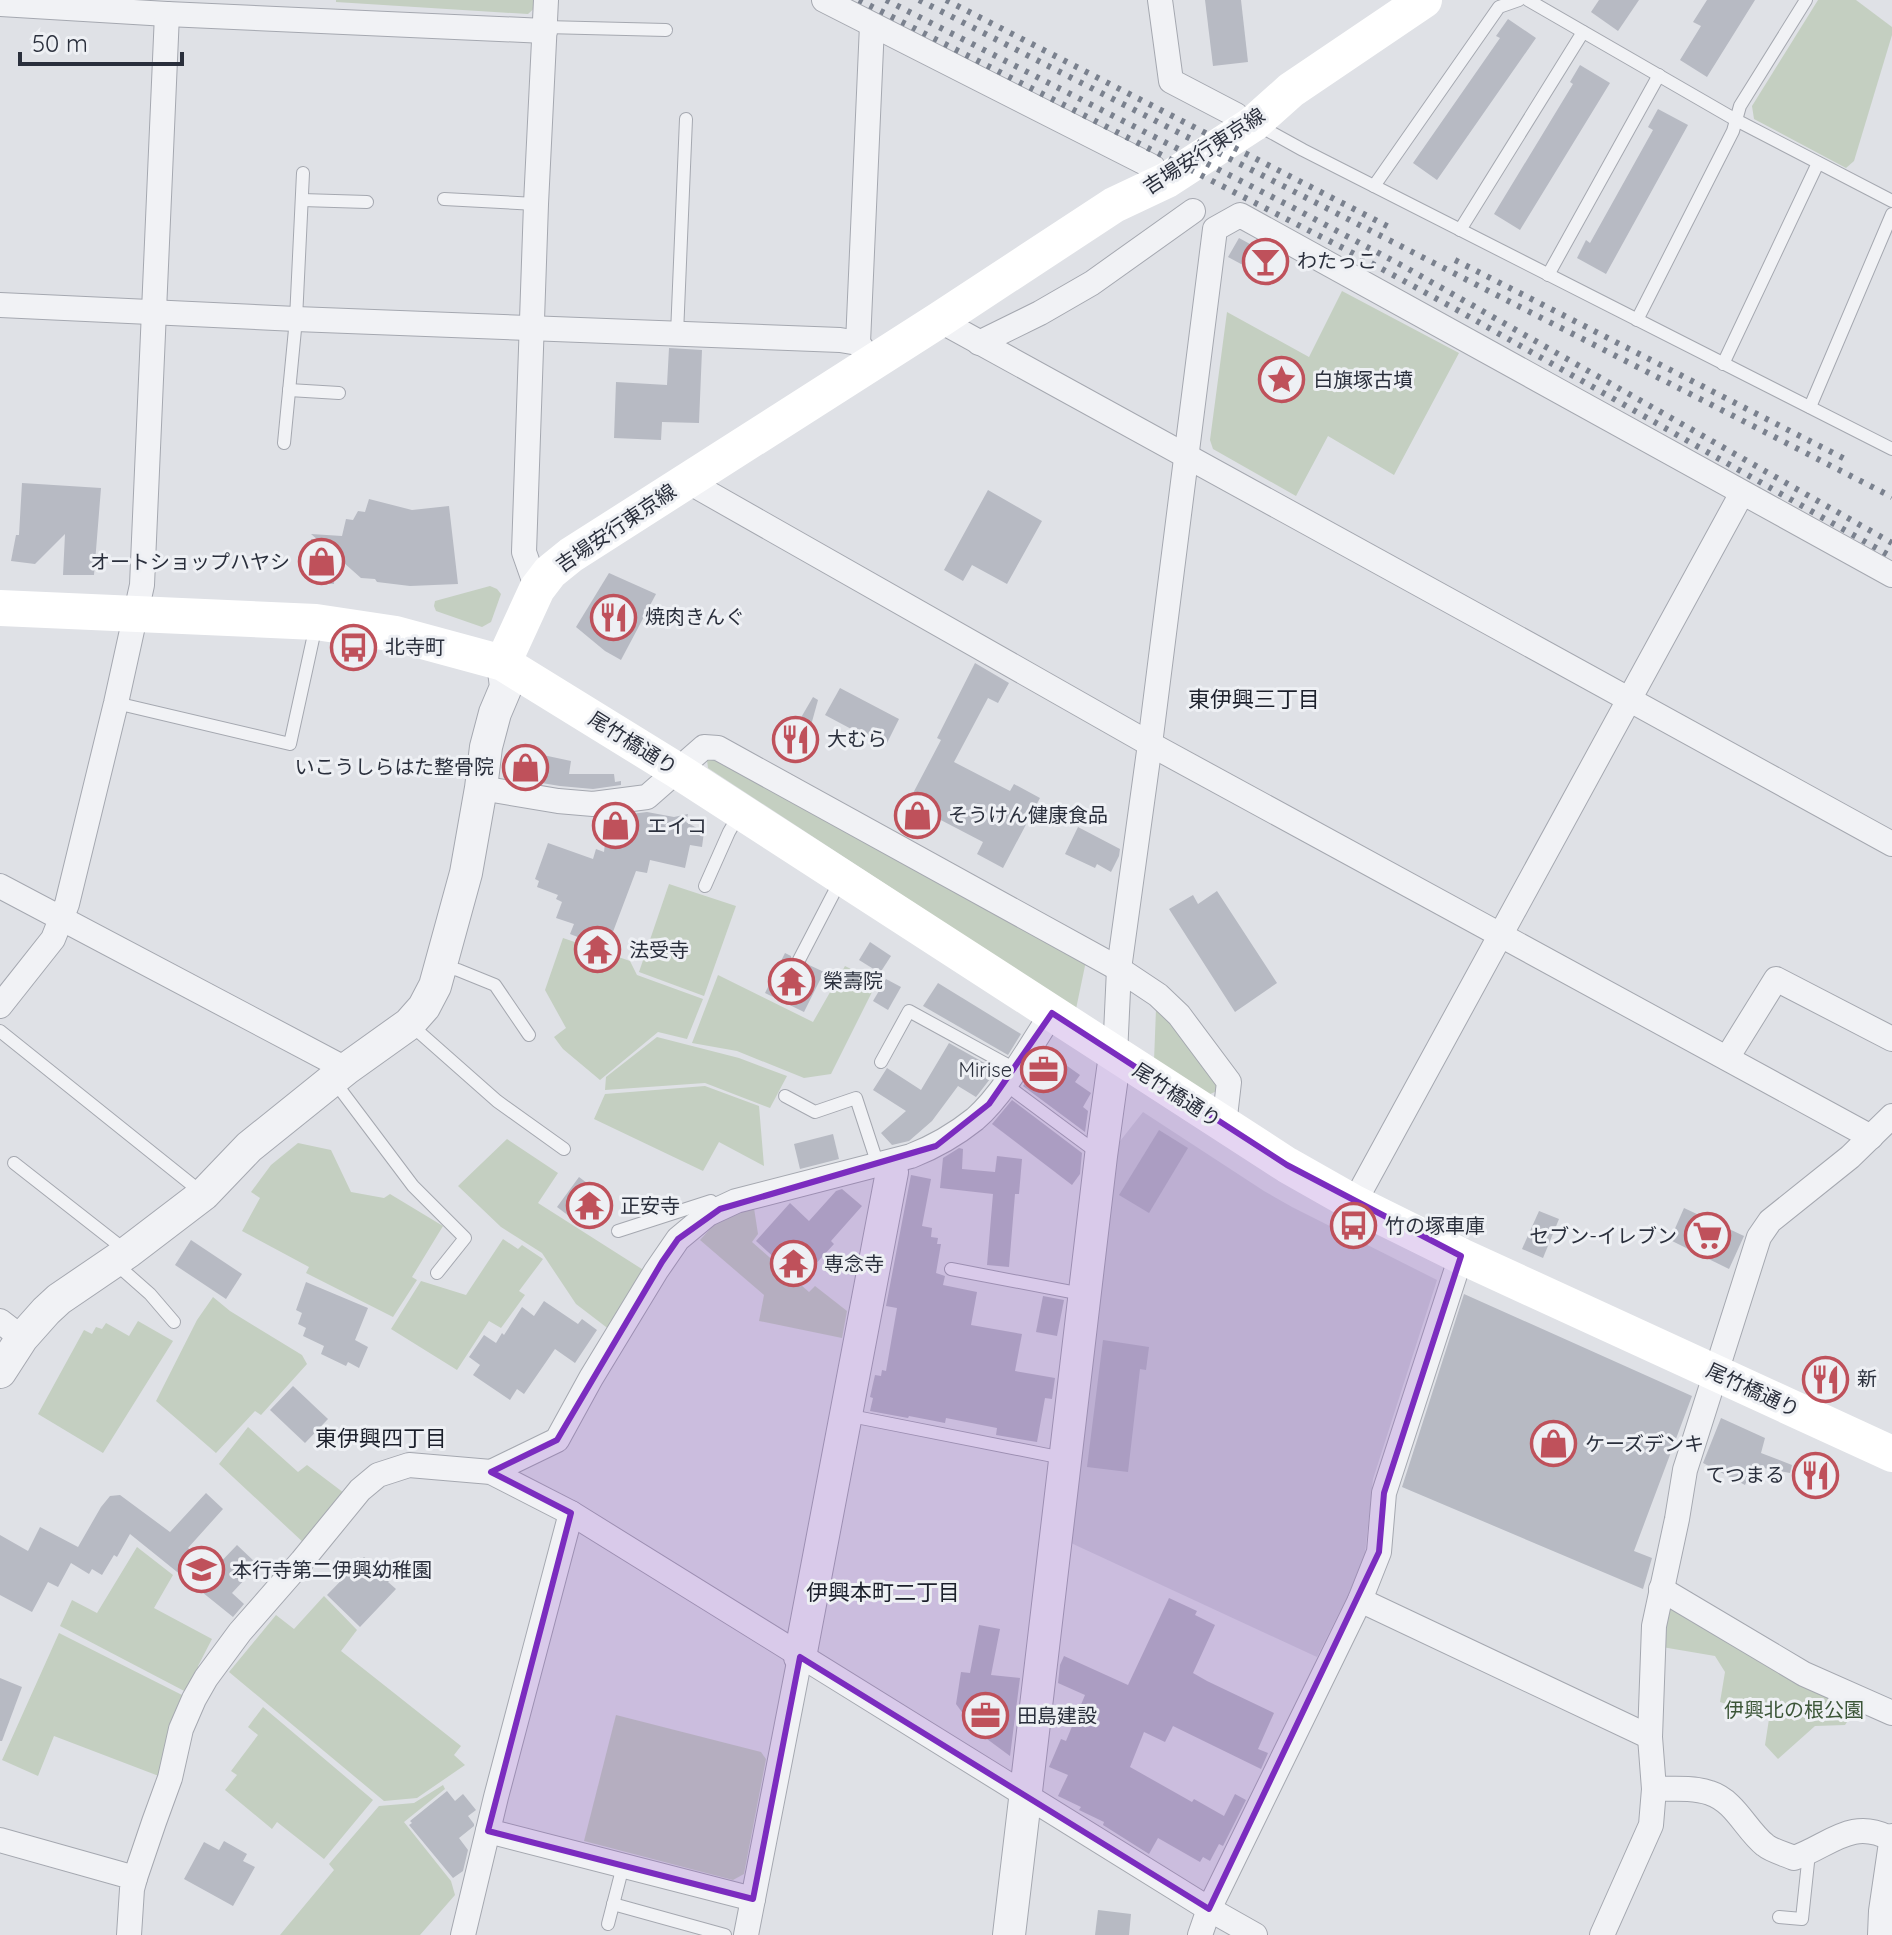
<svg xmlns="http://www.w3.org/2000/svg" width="1892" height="1935" viewBox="0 0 1892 1935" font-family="Quicksand,'Noto Sans JP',sans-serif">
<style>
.built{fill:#cdd0d8}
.green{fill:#c4cfc1}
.building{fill:#b7bac3}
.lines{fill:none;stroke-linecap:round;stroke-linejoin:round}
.service-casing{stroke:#a5a8b0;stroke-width:14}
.minor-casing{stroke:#a5a8b0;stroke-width:26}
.tertiary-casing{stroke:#a5a8b0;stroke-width:34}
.service{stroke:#f1f2f5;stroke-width:12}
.minor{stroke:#f1f2f5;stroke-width:24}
.tertiary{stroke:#f1f2f5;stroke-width:32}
.secondary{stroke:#fff;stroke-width:36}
.rail{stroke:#7a818e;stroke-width:6;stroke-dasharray:4 8;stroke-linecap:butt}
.marked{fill:#7b2cbf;fill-opacity:0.2;stroke:#7b2cbf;stroke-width:6;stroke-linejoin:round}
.labels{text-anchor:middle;stroke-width:6;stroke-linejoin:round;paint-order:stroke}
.street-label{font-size:20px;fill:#2a2f3c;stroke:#eef0f4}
.poi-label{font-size:20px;fill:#2a2f3c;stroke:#eef0f4;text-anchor:start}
.park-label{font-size:20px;fill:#3c5638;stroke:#eef0f4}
.neighbourhood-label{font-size:22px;fill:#1c202c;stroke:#eef0f4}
</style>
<rect width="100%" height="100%" fill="#dfe1e6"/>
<!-- built -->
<polygon class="built" points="1143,1112 1264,1191 1292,1207 1437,1280 1373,1479 1364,1563 1317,1657 1071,1543 1117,1145"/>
<!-- green -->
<g class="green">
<polygon points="336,0 538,0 538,5 528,14 336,2"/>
<polygon points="1818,0 1856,0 1892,27 1892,35 1854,161 1846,168 1754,119 1752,106"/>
<polygon points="1342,291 1459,353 1394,475 1328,436 1296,496 1213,449 1210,440 1227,312 1309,357"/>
<polygon points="490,586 497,589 501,594 491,622 482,627 436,611 434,606 435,601"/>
<polygon points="712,759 1086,961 1076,1009 708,768 707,760"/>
<polygon points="669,884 736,906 704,996 639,972"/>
<polygon points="563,938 630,961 637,975 703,999 687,1039 658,1032 600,1080 563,1049 554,1037 566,1028 545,990"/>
<polygon points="845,966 877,982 831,1074 804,1078 737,1051 692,1043 718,975 813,1022"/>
<polygon points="1156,1009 1168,1017 1216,1084 1217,1091 1208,1095 1154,1061"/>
<polygon points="657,1037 739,1058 787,1076 770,1108 705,1083 605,1090 606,1077"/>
<polygon points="705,1086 759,1106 764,1166 719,1142 703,1171 594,1119 605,1094"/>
<polygon points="507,1139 558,1173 538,1203 645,1271 610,1330 576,1304 542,1253 501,1227 458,1186"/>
<polygon points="298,1143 331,1150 351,1192 384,1198 390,1194 443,1226 412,1277 417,1280 393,1317 306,1273 309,1267 242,1231 260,1198 251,1192 271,1165"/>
<polygon points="754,1208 758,1234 752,1242 809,1292 815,1286 847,1311 842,1338 759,1321 764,1295 700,1240 718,1220"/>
<polygon points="503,1239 518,1249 522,1245 543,1259 519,1291 525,1295 501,1328 489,1321 457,1370 391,1329 421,1281 466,1295"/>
<polygon points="213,1297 230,1311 302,1355 307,1364 261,1415 255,1411 216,1453 156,1401 197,1320"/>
<polygon points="138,1321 173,1341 103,1453 38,1414 84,1330 92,1334 96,1327 102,1329 106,1323 129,1336"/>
<polygon points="248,1427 298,1472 307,1465 348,1496 305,1544 219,1464"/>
<polygon points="137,1547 173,1575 154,1608 212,1639 198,1666 200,1677 190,1694 60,1626 72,1600 97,1613"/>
<polygon points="324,1596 357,1630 341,1651 461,1746 454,1755 465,1765 417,1798 384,1801 229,1672 276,1615 294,1629"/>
<polygon points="1676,1609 1856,1708 1845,1725 1815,1726 1778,1759 1765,1745 1769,1719 1720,1702 1725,1672 1715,1656 1662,1647 1664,1611"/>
<polygon points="59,1633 188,1698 164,1778 54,1736 38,1776 2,1760"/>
<polygon points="263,1707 373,1800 324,1859 277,1822 272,1829 225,1790 237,1775 231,1771 258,1735 248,1727"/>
<polygon points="616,1715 761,1752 766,1759 744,1874 733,1880 584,1841"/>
<polygon points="443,1785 445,1789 404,1822 451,1881 455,1895 420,1935 280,1935 334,1870 329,1864 379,1806 414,1803"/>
</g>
<!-- building -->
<g class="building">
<polygon points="1205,0 1241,0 1248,62 1213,66"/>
<polygon points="1599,0 1639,0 1618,31 1591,12"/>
<polygon points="1707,0 1755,0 1707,77 1680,60 1701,26 1693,22"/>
<polygon points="1508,19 1536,38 1437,180 1413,163 1500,38 1496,36"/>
<polygon points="1580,65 1610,83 1520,230 1494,214 1573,84 1570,82"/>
<polygon points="1658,109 1688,125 1606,274 1577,258 1586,240 1590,243 1653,130 1648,127"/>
<polygon points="1239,238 1261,250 1262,248 1272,253 1277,261 1267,278 1228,257"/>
<polygon points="669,348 702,350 699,423 662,422 661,440 614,438 616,382 667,385"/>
<polygon points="22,483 101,488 94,575 63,575 65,534 35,564 11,561 16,535 19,535"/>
<polygon points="988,490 1042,521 1007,584 972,565 963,581 944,570"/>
<polygon points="369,499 412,510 449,506 458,584 410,586 377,582 375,579 361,578 335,555 334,584 309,582 311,539 318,540 311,534 342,536 346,519 353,520 358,511 365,512"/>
<polygon points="609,573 656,594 621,660 605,651 576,627"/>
<polygon points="975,663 1009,683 998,703 988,698 954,762 1010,791 1014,784 1040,798 1003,868 977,854 983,842 935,817 926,832 901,816 941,740 937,738"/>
<polygon points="840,688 899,719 885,747 825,715"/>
<polygon points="813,697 818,700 805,747 785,745"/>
<polygon points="515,749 571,761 569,774 614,774 615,782 621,781 621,785 593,789 560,786 511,778"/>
<polygon points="647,812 674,817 688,814 686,822 704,832 702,847 690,845 685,868 650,860 647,873 636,871 608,945 589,938 588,941 570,934 574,924 556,918 562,902 556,899 558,895 537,887 539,881 535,879 548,843 593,859 596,849 604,852 608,817"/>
<polygon points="1078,827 1120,849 1119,856 1111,872 1097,864 1095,868 1065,854"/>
<polygon points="1217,891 1277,983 1235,1012 1169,909 1193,895 1198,904"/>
<polygon points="870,942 891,956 880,973 859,960"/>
<polygon points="785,953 791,956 791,964 796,968 803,968 807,964 824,972 804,1012 765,993"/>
<polygon points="886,979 901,987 888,1010 873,1001"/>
<polygon points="938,983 1021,1034 1008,1055 923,1006"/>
<polygon points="949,1043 997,1070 976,1097 958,1086 932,1121 909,1141 892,1145 881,1133 906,1111 873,1090 887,1068 921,1090"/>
<polygon points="1046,1051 1080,1075 1075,1082 1091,1093 1083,1107 1088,1111 1085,1132 1023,1086"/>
<polygon points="1012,1100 1082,1153 1080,1174 1072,1185 992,1124"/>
<polygon points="1159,1130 1188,1148 1149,1213 1119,1195"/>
<polygon points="833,1134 839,1159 800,1169 794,1144"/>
<polygon points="959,1148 963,1149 962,1169 995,1172 997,1156 1022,1159 1019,1194 1015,1194 1009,1267 987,1265 993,1194 940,1188 943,1158"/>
<polygon points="911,1175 931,1179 922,1226 932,1228 931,1237 938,1238 937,1244 941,1244 936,1273 945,1276 943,1285 977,1292 971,1325 1022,1334 1015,1371 1055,1378 1052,1399 1045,1398 1037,1442 996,1435 997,1428 946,1418 945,1423 909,1416 908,1418 870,1411 873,1398 870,1397 875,1375 881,1376 882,1370 886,1371 897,1308 886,1306"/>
<polygon points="579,1177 607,1198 601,1207 606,1211 595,1227 589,1223 585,1228 557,1207"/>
<polygon points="842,1189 862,1206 831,1241 834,1244 800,1281 756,1241 790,1203 809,1221 836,1191"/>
<polygon points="1684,1208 1744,1236 1729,1269 1670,1240"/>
<polygon points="1539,1211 1559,1219 1543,1258 1522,1249"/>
<polygon points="191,1240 242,1274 226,1299 175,1265"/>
<polygon points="306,1282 368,1308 355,1340 368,1347 359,1368 348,1362 346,1366 321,1354 324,1346 303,1336 306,1328 298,1324 302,1313 296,1310"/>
<polygon points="1464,1294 1692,1396 1634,1551 1652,1558 1643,1589 1402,1487"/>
<polygon points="1043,1296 1064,1300 1057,1336 1036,1332"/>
<polygon points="544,1301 578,1324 582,1319 597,1330 575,1363 555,1349 524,1394 517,1389 510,1400 473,1375 480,1365 469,1357 484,1335 496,1343 502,1333 504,1335 522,1307 534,1316"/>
<polygon points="1103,1340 1149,1347 1146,1370 1140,1369 1128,1472 1087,1467"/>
<polygon points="293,1386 328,1419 305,1443 270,1410"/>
<polygon points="1721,1418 1765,1438 1761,1453 1792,1465 1790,1473 1753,1466 1745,1485 1703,1463"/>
<polygon points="206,1493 223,1509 188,1548 214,1569 237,1545 258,1565 232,1593 244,1604 233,1617 130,1534 117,1557 114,1555 102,1575 92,1569 89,1574 71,1563 58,1587 48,1582 32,1612 0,1595 0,1535 28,1551 40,1527 78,1547 101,1507 110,1496 120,1495 170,1532"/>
<polygon points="364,1557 373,1565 378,1559 395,1575 388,1582 396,1589 360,1627 327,1595"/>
<polygon points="1169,1598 1197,1611 1195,1615 1215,1625 1193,1673 1207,1681 1274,1713 1258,1749 1268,1753 1261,1769 1173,1726 1165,1742 1144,1732 1130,1767 1192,1802 1194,1799 1224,1816 1235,1794 1246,1800 1223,1846 1219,1844 1210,1861 1203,1857 1200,1862 1158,1838 1149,1854 1103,1825 1104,1822 1079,1810 1081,1807 1058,1796 1068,1775 1049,1767 1061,1739 1066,1741 1085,1695 1058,1683 1060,1665 1064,1656 1128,1685"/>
<polygon points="979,1625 1000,1629 991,1675 1020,1678 1010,1756 964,1722 964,1715 956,1704 961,1672 970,1673"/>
<polygon points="0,1678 22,1687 2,1741 0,1741"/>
<polygon points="447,1791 455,1801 463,1794 476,1810 468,1816 474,1824 474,1826 459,1838 468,1850 463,1871 453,1878 409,1825 412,1823 410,1821"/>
<polygon points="224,1841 247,1854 243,1861 255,1867 233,1906 184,1879 204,1842 219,1850"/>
<polygon points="1098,1910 1131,1914 1129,1935 1095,1935"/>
</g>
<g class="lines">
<defs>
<g id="service">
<polyline points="1528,0 1736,120 1892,201"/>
<polyline points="545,27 666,30"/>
<polyline points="1265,129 1303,150 1892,449"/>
<polyline points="1374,186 1499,7 1519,0"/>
<polyline points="444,199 536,204"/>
<polyline points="302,200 367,202"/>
<polyline points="1460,230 1583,32"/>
<polyline points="1548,275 1659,75"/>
<polyline points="1637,320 1733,131 1740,106 1806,0"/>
<polyline points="677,334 686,119"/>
<polyline points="1723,364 1818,163"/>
<polyline points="289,390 339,393"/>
<polyline points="1810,407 1892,214"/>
<polyline points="284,443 296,319 303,173"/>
<polyline points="116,703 290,744 316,625"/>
<polyline points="705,886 729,832 740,813"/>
<polyline points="799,960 840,881"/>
<polyline points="442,966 458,970 495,985 529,1035"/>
<polyline points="411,1025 497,1101 564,1149"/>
<polyline points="0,1031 201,1192"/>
<polyline points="881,1062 909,1011 1015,1069"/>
<polyline points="334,1081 413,1186 465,1238 437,1273"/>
<polyline points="1005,1084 1099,1154"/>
<polyline points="785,1096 815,1112 856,1098 878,1165"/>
<polyline points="14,1163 125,1250"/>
<polyline points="618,1231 711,1201 714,1204"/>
<polyline points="116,1264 150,1294 174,1322"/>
<polyline points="951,1269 1082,1294"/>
<polyline points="846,1415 1063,1458"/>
<polyline points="613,1904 725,1935"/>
<polyline points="1779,1917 1802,1919 1809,1853"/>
<polyline points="608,1924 623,1866"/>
</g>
<g id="minor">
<polyline points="824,0 1153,167"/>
<polyline points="1160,0 1171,81 1236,115"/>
<polyline points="0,4 167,14 545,31"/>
<polyline points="0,305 296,319 840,340 858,343 872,362"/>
<polyline points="939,320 1892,844"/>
<polyline points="858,343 872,25"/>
<polyline points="979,343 1040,313 1092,283 1193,211"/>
<polyline points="687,481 1150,744 1871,1137"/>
<polyline points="537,589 524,552 536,204 546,0"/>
<polyline points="481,788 558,801 593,804 647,797 704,747 718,748 1119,969 1158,995 1179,1015 1229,1082 1224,1125"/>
<polyline points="0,886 346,1069"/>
<polyline points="0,1006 53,939 67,904 116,703 142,585 167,14"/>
<polyline points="1115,1055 1119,969 1150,744 1215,229 1240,215 1892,575"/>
<polyline points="1727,1058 1776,979 1892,1039"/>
<polyline points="1354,1203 1742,493"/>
<polyline points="0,1321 22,1338"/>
<path d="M491 1472 557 1440 591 1378 656 1271 678 1239 708 1214 736 1201 911 1156C934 1147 955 1135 975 1119 1003 1095 1032 1044 1052 1013"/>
<polyline points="1661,1589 1804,1674 1892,1713"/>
<polyline points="1360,1600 1650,1737"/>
<path d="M1654 1789C1672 1789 1693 1787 1710 1793 1735 1801 1746 1830 1765 1845 1772 1851 1785 1854 1794 1858 1829 1846 1852 1817 1891 1839"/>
<polyline points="488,1831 753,1899"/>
<polyline points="0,1840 135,1878 132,1889 129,1935"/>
<polyline points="135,1878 154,1822 170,1778 181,1729 194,1699 206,1678 240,1632 302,1561 360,1490 378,1475 409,1465 491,1472 571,1513 1209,1909 1255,1935"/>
<polyline points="463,1935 496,1797 571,1513"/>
<polyline points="746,1935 800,1657"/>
<polyline points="1200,1935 1209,1909 1360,1600 1379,1552 1384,1493 1461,1256"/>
<polyline points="1602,1935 1651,1825 1654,1789 1650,1737 1654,1626 1677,1519 1685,1470 1759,1237 1770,1221 1850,1157 1892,1116"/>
<polyline points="1880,1935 1881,1911 1892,1836"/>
</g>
<g id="tertiary">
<polyline points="0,1372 22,1338 46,1311 59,1299 128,1252 204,1194 249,1147 346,1069 409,1024 424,1007 435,986 466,873 481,788 486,747 495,713 506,687 503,663"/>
<polyline points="800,1657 892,1172"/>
<polyline points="1009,1935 1101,1156 1115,1055"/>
</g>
</defs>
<!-- service casing -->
<use href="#service" class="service-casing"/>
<!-- minor casing -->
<use href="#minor" class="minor-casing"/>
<!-- tertiary casing -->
<use href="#tertiary" class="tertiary-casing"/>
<!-- service -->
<use href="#service" class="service"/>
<!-- minor -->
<use href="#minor" class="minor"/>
<!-- tertiary -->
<use href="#tertiary" class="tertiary"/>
<!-- secondary -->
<g class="secondary">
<polyline points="0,608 316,622 396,634 503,663 678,771 1287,1165 1354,1203 1461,1256 1892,1454"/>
<polyline points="503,663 537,589 550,572 571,555 939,320 1114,205 1167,180 1253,124 1291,90 1424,0"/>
</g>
<!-- rail -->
<g class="rail">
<polyline points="859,0 1347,250 1459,311 1892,557"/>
<polyline points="886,0 1288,205 1403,266 1892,543"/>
<polyline points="919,0 1892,497"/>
<polyline points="946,0 1391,228"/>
<polyline points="1455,260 1847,460"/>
</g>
</g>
<!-- marked area -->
<path class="marked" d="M1052 1013 1287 1165 1461 1256 1384 1493 1379 1552 1209 1909 800 1657 753 1899 488 1831 571 1513 491 1472 557 1440 662 1262 678 1239 720 1209 936 1146 989 1104Z"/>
<!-- icons -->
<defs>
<symbol id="bar-ring" viewBox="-11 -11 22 22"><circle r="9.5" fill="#eef0f4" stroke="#bf515b" stroke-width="1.5"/><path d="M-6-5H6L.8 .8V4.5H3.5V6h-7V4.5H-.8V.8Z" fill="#bf515b"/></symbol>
<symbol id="sight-ring" viewBox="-11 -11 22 22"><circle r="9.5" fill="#eef0f4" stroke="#bf515b" stroke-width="1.5"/><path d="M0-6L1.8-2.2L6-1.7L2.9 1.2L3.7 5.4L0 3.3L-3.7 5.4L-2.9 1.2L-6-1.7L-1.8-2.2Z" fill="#bf515b"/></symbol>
<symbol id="shop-ring" viewBox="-11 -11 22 22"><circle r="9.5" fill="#eef0f4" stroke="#bf515b" stroke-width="1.5"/><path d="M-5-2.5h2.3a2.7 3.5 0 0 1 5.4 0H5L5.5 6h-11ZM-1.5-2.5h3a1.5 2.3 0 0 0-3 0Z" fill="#bf515b"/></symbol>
<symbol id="restaurant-ring" viewBox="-11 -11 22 22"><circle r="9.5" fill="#eef0f4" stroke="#bf515b" stroke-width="1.5"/><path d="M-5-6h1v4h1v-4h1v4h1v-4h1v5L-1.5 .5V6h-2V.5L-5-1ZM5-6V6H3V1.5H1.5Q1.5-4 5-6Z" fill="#bf515b"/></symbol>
<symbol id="bus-ring" viewBox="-11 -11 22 22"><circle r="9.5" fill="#eef0f4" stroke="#bf515b" stroke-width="1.5"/><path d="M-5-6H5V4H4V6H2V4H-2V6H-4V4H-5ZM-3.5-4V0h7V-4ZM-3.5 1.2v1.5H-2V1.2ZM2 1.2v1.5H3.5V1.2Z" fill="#bf515b"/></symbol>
<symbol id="temple-ring" viewBox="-11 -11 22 22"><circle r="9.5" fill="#eef0f4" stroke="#bf515b" stroke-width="1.5"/><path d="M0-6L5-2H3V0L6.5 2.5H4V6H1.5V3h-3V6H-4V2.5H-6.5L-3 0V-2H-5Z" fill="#bf515b"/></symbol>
<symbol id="office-ring" viewBox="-11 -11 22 22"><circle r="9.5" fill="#eef0f4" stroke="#bf515b" stroke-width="1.5"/><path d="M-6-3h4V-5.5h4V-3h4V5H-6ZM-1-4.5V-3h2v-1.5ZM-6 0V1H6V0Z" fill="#bf515b"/></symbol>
<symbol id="supermarket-ring" viewBox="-11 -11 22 22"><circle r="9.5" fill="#eef0f4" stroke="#bf515b" stroke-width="1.5"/><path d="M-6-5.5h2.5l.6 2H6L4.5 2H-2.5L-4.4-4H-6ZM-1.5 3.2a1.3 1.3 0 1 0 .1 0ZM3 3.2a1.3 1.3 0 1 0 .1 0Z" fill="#bf515b"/></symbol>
<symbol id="school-ring" viewBox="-11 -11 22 22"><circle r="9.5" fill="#eef0f4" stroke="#bf515b" stroke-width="1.5"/><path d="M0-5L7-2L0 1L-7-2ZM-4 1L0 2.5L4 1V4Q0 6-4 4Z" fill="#bf515b"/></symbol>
</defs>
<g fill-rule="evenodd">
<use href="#bar-ring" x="1240" y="236" width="51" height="51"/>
<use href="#sight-ring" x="1256" y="354" width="51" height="51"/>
<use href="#shop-ring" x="296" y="536" width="51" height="51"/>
<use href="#restaurant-ring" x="588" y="592" width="51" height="51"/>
<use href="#bus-ring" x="328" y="622" width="51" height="51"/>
<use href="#restaurant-ring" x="770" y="714" width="51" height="51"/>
<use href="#shop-ring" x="500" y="742" width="51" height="51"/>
<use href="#shop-ring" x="892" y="790" width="51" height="51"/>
<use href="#shop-ring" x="590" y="800" width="51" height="51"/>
<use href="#temple-ring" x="572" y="924" width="51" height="51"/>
<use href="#temple-ring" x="766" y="956" width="51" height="51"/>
<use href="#office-ring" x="1018" y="1044" width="51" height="51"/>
<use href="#temple-ring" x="564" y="1180" width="51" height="51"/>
<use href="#bus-ring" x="1328" y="1200" width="51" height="51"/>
<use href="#supermarket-ring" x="1682" y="1210" width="51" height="51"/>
<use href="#temple-ring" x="768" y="1238" width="51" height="51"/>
<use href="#restaurant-ring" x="1800" y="1354" width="51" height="51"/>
<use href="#shop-ring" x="1528" y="1418" width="51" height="51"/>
<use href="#restaurant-ring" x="1790" y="1450" width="51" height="51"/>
<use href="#school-ring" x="176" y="1544" width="51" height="51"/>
<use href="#office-ring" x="960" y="1690" width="51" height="51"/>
</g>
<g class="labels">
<!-- street labels -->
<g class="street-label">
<text transform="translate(1204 151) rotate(-33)" y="7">吉場安行東京線</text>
<text transform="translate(616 528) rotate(-34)" y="7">吉場安行東京線</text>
<text transform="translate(633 743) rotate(32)" y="7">尾竹橋通り</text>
<text transform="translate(1177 1095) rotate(33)" y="7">尾竹橋通り</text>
<text transform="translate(1753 1390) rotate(25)" y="7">尾竹橋通り</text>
</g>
<!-- poi labels -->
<g class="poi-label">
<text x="1297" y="268">わたっこ</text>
<text x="1313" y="387">白旗塚古墳</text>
<text x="290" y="569" text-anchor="end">オートショップハヤシ</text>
<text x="645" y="624">焼肉きんぐ</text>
<text x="385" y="654">北寺町</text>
<text x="827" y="746">大むら</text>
<text x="494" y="774" text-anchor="end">いこうしらはた整骨院</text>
<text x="948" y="822">そうけん健康食品</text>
<text x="647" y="833">エイコ</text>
<text x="629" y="957">法受寺</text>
<text x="823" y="988">榮壽院</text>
<text x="1012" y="1077" text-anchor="end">Mirise</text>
<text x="620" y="1213">正安寺</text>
<text x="1385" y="1233">竹の塚車庫</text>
<text x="1677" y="1243" text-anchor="end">セブン-イレブン</text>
<text x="824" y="1271">専念寺</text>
<text x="1857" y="1386">新</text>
<text x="1585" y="1451">ケーズデンキ</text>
<text x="1785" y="1482" text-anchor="end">てつまる</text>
<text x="232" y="1577">本行寺第二伊興幼稚園</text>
<text x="1017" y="1723">田島建設</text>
</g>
<!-- park labels -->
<g class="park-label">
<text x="1794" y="1717">伊興北の根公園</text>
</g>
<!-- neighbourhood labels -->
<g class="neighbourhood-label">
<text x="1254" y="707">東伊興三丁目</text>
<text x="381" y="1446">東伊興四丁目</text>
<text x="883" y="1600">伊興本町二丁目</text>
</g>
</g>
<!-- scale -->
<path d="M20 52v12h162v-12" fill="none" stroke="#2a2f3c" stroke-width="4"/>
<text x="32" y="52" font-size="24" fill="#2a2f3c" stroke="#eef0f4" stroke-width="6" paint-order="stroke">50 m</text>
</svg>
